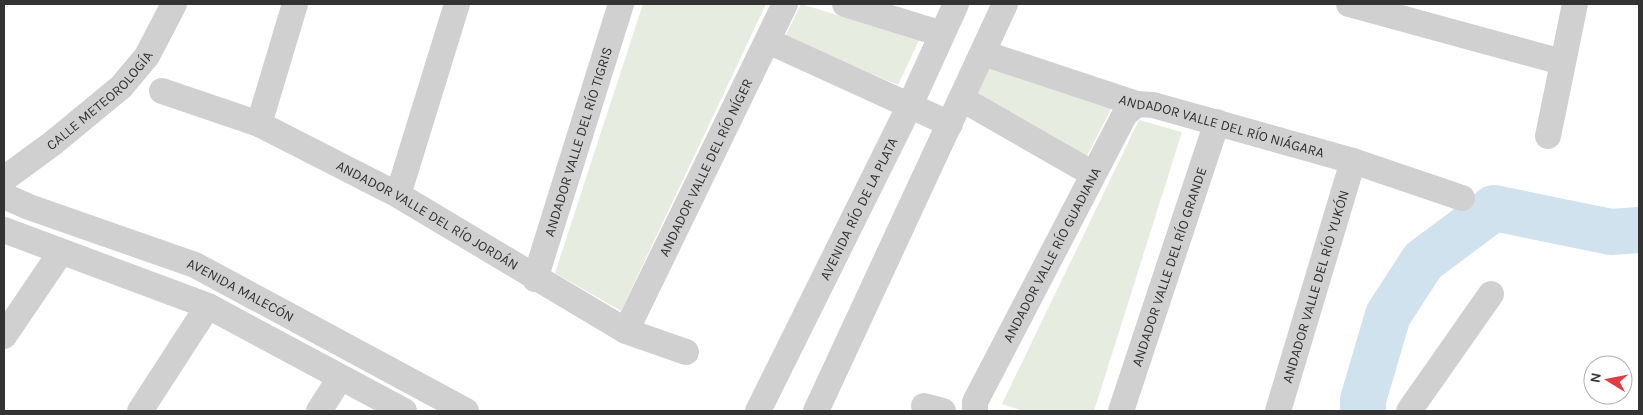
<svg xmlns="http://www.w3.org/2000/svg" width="1643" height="415" viewBox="0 0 1643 415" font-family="Karla,sans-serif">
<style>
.green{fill:#e6ecdf}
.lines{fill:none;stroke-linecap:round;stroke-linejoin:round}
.river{stroke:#cfe2ee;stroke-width:46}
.minor{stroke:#d0d0d0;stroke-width:26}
.labels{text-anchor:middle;stroke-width:5;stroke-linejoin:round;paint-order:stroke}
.street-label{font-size:14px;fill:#333;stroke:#fff}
</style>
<rect width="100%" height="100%" fill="#fff"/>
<!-- green -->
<g class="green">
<polygon points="643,4 766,4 621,311 555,273"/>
<polygon points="801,4 919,40 898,85 785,37"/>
<polygon points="986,67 1112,107 1086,158 973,96"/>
<polygon points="1139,120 1182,132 1094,411 1023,411 1002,404"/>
</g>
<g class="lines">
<!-- river -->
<polyline class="river" points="1363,411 1363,400 1388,315 1423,261 1494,208 1611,232 1639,230"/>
<!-- minor -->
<g class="minor">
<polyline points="845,4 942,34"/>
<polyline points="1349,4 1562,62"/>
<polyline points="768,41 950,124"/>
<path id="s1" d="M983 53 1137 104 1153 105 1353 161 1462 198"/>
<path id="s2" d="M162 91 259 124 398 195 626 331 686 352"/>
<polyline points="962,99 1093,174"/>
<polyline points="259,124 295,4"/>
<polyline points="1548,136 1575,4"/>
<path id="s3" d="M4 179 53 143 121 87 147 56 174 4"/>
<polyline points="398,195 457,4"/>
<path id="s4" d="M4 196 29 207 195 265 466 411"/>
<polyline points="4,230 208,306 404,411"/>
<path id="s5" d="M535 279 621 4"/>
<path id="s6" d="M626 331 785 4"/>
<polyline points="4,336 61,252"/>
<polyline points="924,406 943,411"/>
<polyline points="140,411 208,306"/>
<polyline points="319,411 340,378"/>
<path id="s7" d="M758 411 910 105 956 4"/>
<polyline points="816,411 1005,4"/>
<path id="s8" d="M975 411V402L1125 114 1137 104"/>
<path id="s9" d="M1121 411 1217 122"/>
<path id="s10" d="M1278 411 1353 161"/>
<polyline points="1409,411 1491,294"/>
</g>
</g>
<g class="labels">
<!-- street labels -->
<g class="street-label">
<text dy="5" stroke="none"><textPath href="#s3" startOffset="124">CALLE METEOROLOGÍA</textPath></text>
<text dy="5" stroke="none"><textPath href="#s1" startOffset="250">ANDADOR VALLE DEL RÍO NIÁGARA</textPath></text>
<text dy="5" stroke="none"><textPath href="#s5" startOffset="144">ANDADOR VALLE DEL RÍO TIGRIS</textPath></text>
<text dy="5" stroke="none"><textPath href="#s6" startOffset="182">ANDADOR VALLE DEL RÍO NÍGER</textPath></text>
<text dy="5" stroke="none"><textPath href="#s7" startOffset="226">AVENIDA RÍO DE LA PLATA</textPath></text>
<text dy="5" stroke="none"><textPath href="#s2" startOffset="294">ANDADOR VALLE DEL RÍO JORDÁN</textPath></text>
<text dy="5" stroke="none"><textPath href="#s8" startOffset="175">ANDADOR VALLE RÍO GUADIANA</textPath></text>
<text dy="5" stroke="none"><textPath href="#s9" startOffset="152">ANDADOR VALLE DEL RÍO GRANDE</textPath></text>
<text dy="5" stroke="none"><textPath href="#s10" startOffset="130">ANDADOR VALLE DEL RÍO YUKÓN</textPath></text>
<text dy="5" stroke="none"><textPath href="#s4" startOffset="255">AVENIDA MALECÓN</textPath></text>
</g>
</g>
<!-- border -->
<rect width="1643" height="415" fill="none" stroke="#333333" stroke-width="10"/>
<!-- north arrow -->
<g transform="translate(1608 380) rotate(280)"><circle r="24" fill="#ffffff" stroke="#adadad"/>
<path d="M0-4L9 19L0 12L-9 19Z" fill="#e63946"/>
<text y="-8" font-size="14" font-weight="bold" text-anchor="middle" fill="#333333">N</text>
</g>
</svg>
